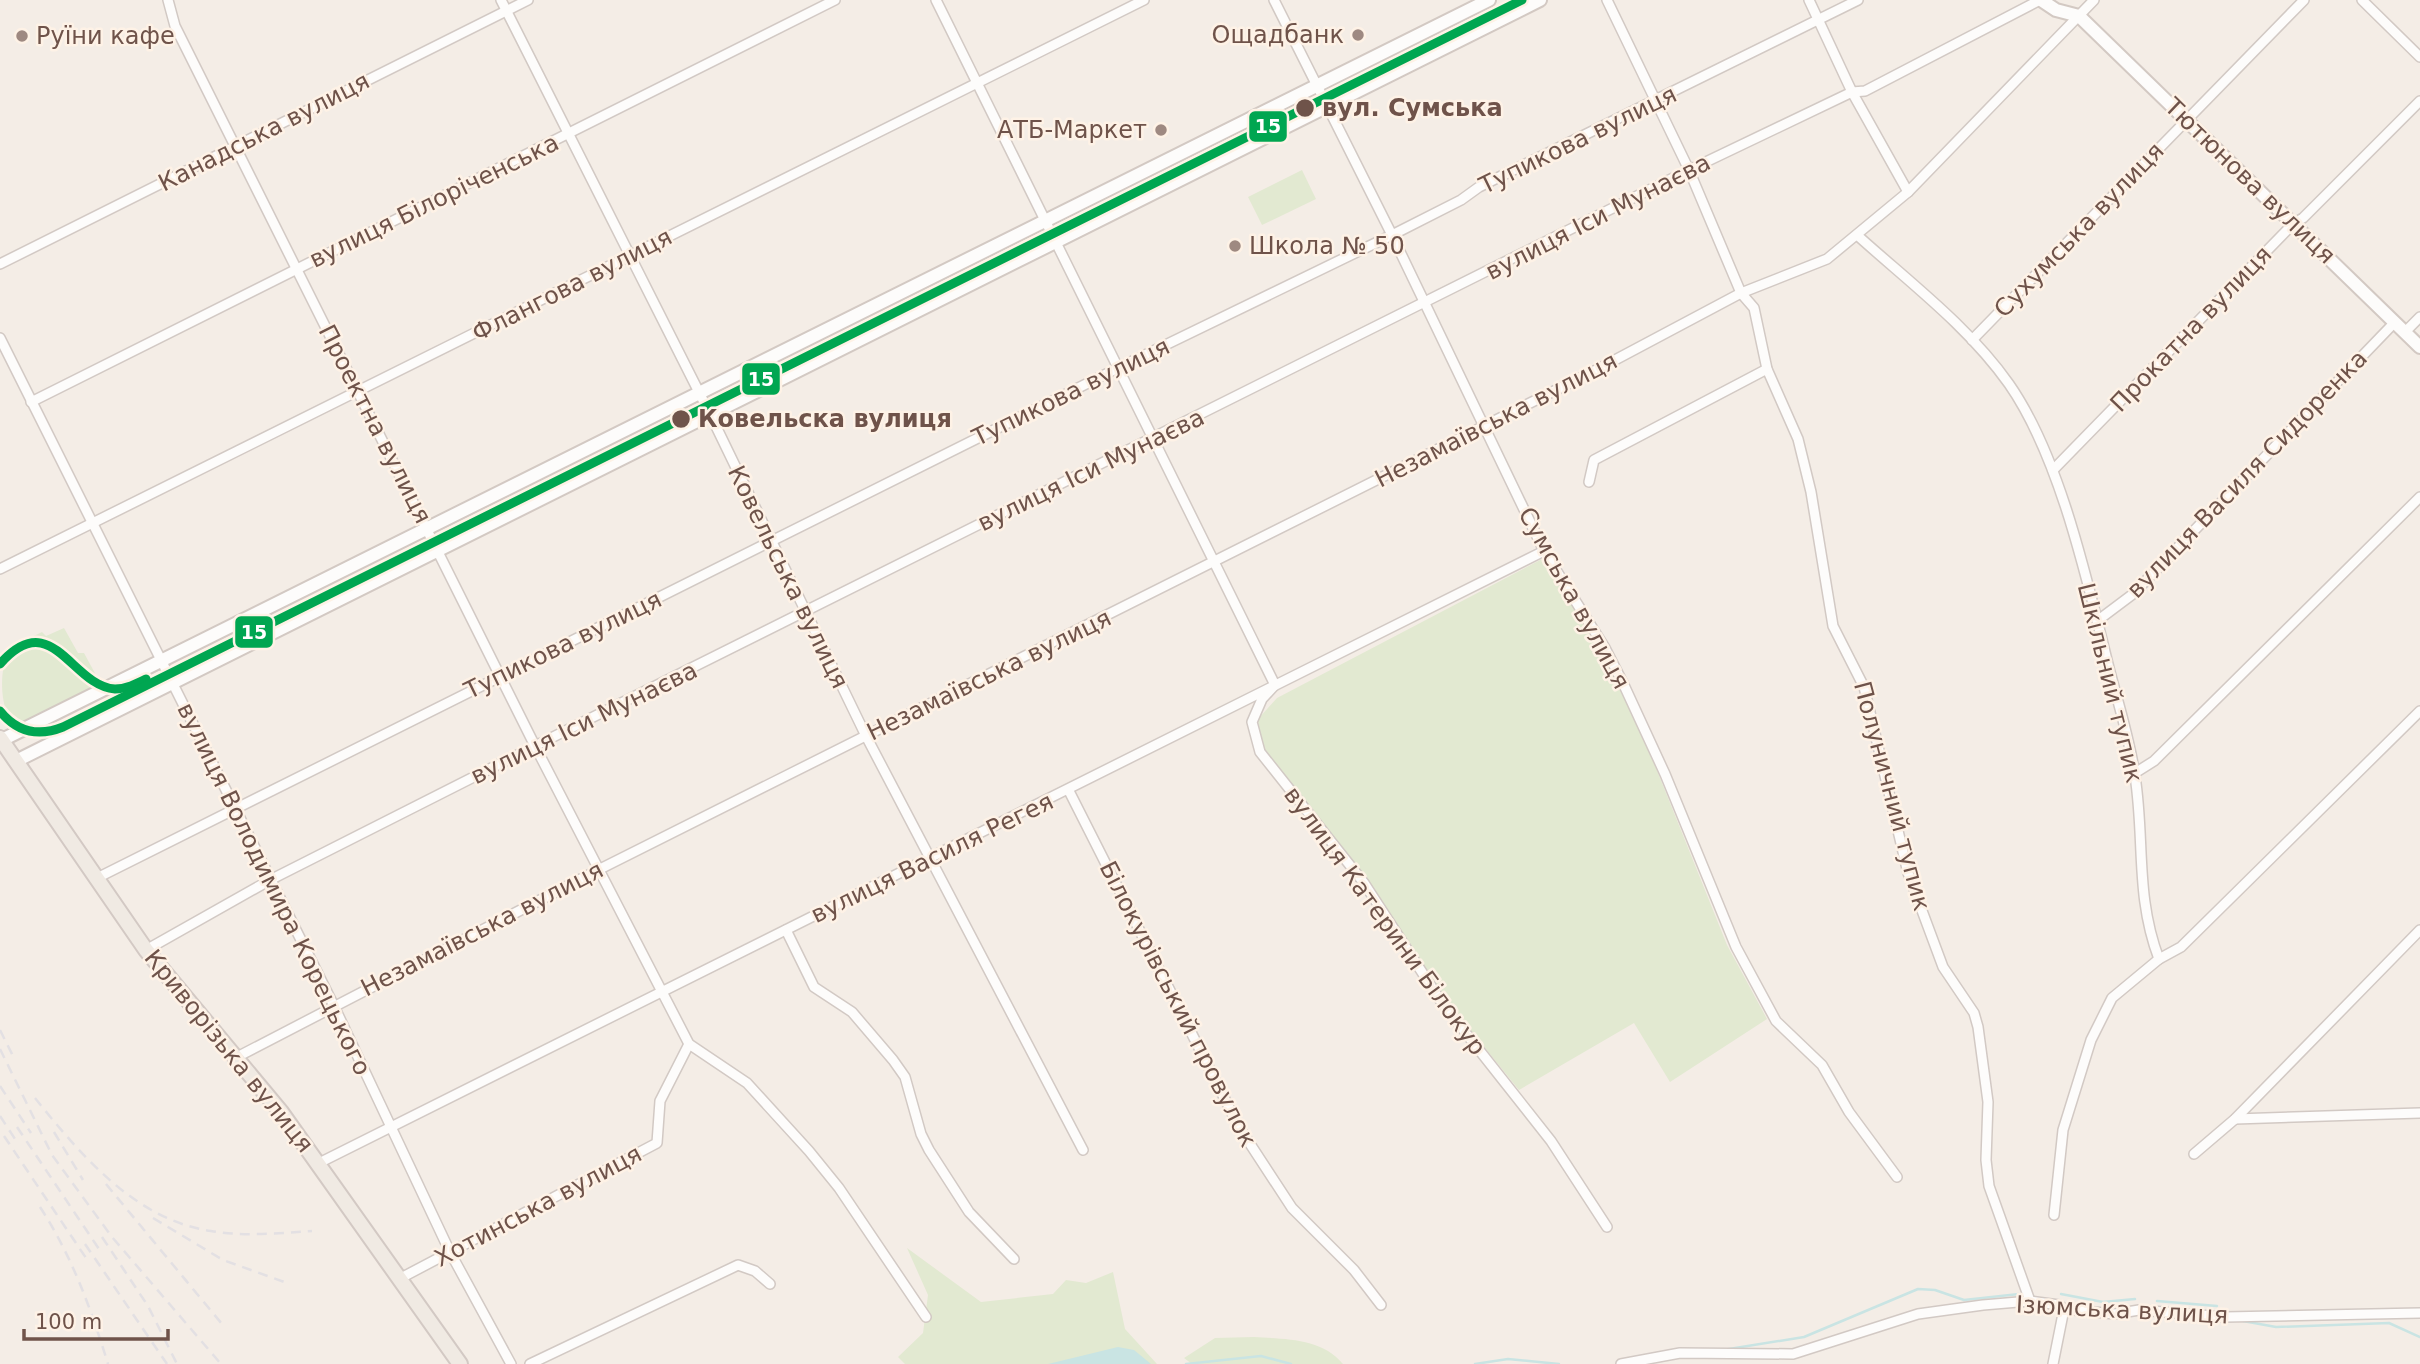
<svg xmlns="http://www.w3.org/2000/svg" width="2420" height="1364" viewBox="0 0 2420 1364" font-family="'DejaVu Sans',sans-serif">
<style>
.green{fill:#e2e9d1}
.water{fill:#c9e4e3}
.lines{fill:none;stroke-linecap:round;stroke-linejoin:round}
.stream{stroke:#c9e4e3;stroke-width:2.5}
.street-casing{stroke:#d2c9c4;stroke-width:12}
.secondary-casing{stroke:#d3c9c3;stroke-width:16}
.primary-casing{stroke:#d3c9c4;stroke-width:18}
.street{stroke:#fdfcfb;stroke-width:9}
.secondary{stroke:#fdfcfb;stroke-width:12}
.primary{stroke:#f0eae3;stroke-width:14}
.rail{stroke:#e3e0e3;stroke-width:2.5;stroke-dasharray:10 7;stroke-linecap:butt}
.tram-1-casing{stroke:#fef2e6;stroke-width:14}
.tram-1{stroke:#00a651;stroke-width:9}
.poi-dot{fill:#9e8981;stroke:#fef2e6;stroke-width:2.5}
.stop-dot{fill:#6f534a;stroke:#fef2e6;stroke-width:2.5}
.labels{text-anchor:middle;stroke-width:5;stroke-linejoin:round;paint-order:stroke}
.poi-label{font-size:24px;fill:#6f534a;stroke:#fef2e6;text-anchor:end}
.stop-label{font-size:24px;font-weight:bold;fill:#6f534a;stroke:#fef2e6;text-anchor:start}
.street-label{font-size:24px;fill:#6f534a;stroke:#fef2e6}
.line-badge{stroke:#fef2e6;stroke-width:2.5}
.badge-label{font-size:19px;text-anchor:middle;font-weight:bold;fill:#fff}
</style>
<rect width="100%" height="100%" fill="#f4ede6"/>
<!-- green -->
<g class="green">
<polygon points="1302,170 1316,199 1262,225 1248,197"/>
<polygon points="1544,558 1603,649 1656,768 1727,945 1767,1019 1670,1082 1634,1023 1519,1090 1438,990 1259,744 1258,719 1277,698"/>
<path d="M64 628 78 653H84L97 677 96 687 22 724C18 721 11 718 8 714 0 700 0 666 9 651 16 643 32 637 42 632L46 636Z"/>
<polygon points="907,1248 981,1302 1053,1294 1066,1280 1086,1283 1113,1272 1125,1329 1157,1364 905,1364 898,1357 923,1333 928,1295"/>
<path d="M1254 1337C1286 1339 1322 1338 1343 1364H1192L1184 1358 1215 1338Z"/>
</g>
<!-- water -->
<polygon class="water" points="1118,1347 1134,1350 1151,1364 1048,1364"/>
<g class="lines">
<!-- stream -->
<g class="stream">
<polyline points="2061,1294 2103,1302 2135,1299"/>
<polyline points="2157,1301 2217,1306"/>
<polyline points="2243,1321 2276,1327 2389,1323 2420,1337"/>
<polyline points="1729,1349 1804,1337 1918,1289 1935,1290 1964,1300 2019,1294"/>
<polyline points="1186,1364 1261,1356 1291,1364"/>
<polyline points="1475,1364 1508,1359 1559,1364"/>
</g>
<defs>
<g id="street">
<polyline points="168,0 175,26 535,746 689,1044 747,1083 809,1151 839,1188 926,1317"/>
<polyline points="501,0 710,414 866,736 1083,1150"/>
<polyline points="936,0 1275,685 1262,699 1252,722 1260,752 1364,883 1442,1003 1551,1141 1607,1227"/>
<polyline points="1274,0 1392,235 1544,551 1605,648 1623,683 1665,774 1736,947 1776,1021 1822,1065 1849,1112 1897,1177"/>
<polyline points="1607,0 1689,170 1741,293 1754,308 1767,369 1798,439 1811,492 1833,626 1864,687 1908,873 1943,967 1974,1013 1978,1027 1988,1102 1986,1160 1989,1186 2030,1301"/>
<polyline points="1809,0 1852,92 1908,192"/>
<polyline points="2362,0 2420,57"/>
<path d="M1857 235C1909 282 1968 326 2009 384 2060 457 2087 580 2109 668 2118 703 2130 740 2135 776 2145 840 2135 896 2159 959L2112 998 2091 1040 2063 1130 2054 1215"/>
<polyline points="0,264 528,0"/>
<polyline points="2405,332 2420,317"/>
<polyline points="0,338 333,1004 450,1252 511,1364"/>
<polyline points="1972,340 2304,0"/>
<polyline points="31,402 835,0"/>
<polyline points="2053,470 2293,224 2303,218 2420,101"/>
<polyline points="1589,482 1594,460 1767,369"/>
<polyline points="0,569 1144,0"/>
<polyline points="2097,621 2133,594 2395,322"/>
<polyline points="2135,773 2154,761 2420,497"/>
<polyline points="1069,791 1239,1127 1292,1208 1354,1270 1381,1305"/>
<polyline points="95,879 1120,367 1392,235 1461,200 1479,187 1858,0"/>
<polyline points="786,930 814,987 852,1012 893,1060 905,1077 921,1134 929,1150 969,1212 1014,1259"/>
<polyline points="146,950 270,880 535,746 1689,170 1852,92 1865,91 2040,0"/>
<polyline points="2159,959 2181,947 2420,711"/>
<polyline points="237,1057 598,870 1598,369 1741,293 1827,259 1908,192 2094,0"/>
<polyline points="2235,1119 2420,1113"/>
<polyline points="2194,1154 2235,1119 2420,930"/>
<polyline points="319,1163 1544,551"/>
<polyline points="399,1279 657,1143 660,1101 689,1044"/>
<polyline points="530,1364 738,1265 755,1271 770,1284"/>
<polyline points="1621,1364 1680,1353 1793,1354 1918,1314 1983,1305 2030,1301 2059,1305 2064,1309 2115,1314 2139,1310 2225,1317 2420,1313"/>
<polyline points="2053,1364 2064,1309"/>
</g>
<g id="secondary">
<polyline points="2041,0 2056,10 2079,16 2420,347"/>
<polyline points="2,740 1489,0"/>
<polyline points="16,761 1540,0"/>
</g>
<polyline id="primary" points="0,738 146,950 281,1112 460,1364"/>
</defs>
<!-- street casing -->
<use href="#street" class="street-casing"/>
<!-- secondary casing -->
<use href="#secondary" class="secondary-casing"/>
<!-- primary casing -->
<use href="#primary" class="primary-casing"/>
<!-- street -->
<use href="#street" class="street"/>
<!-- secondary -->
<use href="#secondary" class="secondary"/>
<!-- primary -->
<use href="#primary" class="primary"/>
<!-- rail -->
<g class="rail">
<polyline points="0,1030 14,1058"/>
<polyline points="0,1049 52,1155 112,1237 221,1364"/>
<polyline points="0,1086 31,1133"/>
<path d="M35 1098C80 1154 135 1220 211 1231 244 1237 279 1233 312 1231"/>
<polyline points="0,1116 17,1142"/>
<polyline points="17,1127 101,1252"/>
<polyline points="54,1132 83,1180"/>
<polyline points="4,1136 86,1258"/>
<polyline points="106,1184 222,1324"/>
<path d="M40 1207C72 1256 91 1309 108 1364"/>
<polyline points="153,1218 223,1260 290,1284"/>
<polyline points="102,1237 148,1306 177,1364"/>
<polyline points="85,1244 167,1364"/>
</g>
<defs>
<g id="tram-1">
<path d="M0 664C52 605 71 686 115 689 126 689 136 684 146 679"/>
<path d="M0 711C17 732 38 737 63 727L1522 0"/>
</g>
</defs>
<!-- tram-1 casing -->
<use href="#tram-1" class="tram-1-casing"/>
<!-- tram-1 -->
<use href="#tram-1" class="tram-1"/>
</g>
<!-- markers -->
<g class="poi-dot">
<circle cx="1358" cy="35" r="7"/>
<circle cx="22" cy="36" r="7"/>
<circle cx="1161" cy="130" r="7"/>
<circle cx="1235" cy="246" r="7"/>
</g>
<g class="stop-dot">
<circle cx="1305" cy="108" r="10"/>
<circle cx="681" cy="419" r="10"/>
</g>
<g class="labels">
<!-- poi labels -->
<g class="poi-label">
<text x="1344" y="43">Ощадбанк</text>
<text x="36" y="44" text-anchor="start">Руїни кафе</text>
<text x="1147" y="138">АТБ-Маркет</text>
<text x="1249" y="254" text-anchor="start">Школа № 50</text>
</g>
<!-- stop labels -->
<g class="stop-label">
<text x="1322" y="116">вул. Сумська</text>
<text x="698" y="427">Ковельска вулиця</text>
</g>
<!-- street labels -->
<g class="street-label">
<text transform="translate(264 132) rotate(-27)" y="8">Канадська вулиця</text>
<text transform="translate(1578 140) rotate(-26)" y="8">Тупикова вулиця</text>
<text transform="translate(2250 181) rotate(44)" y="8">Тютюнова вулиця</text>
<text transform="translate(434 201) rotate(-26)" y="8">вулиця Білоріченська</text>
<text transform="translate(1598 217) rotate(-27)" y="8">вулиця Іси Мунаєва</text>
<text transform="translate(2079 230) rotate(-46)" y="8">Сухумська вулиця</text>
<text transform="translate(572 285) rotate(-27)" y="8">Флангова вулиця</text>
<text transform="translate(2191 329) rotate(-46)" y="8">Прокатна вулиця</text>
<text transform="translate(1071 392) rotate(-26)" y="8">Тупикова вулиця</text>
<text transform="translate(1496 420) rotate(-27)" y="8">Незамаївська вулиця</text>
<text transform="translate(375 424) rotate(63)" y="8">Проектна вулиця</text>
<text transform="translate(1091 470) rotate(-26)" y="8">вулиця Іси Мунаєва</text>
<text transform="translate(2247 474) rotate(-46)" y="8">вулиця Василя Сидоренка</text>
<text transform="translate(788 577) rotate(64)" y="8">Ковельська вулиця</text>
<text transform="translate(1574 598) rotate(61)" y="8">Сумська вулиця</text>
<text transform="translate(563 645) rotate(-26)" y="8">Тупикова вулиця</text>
<text transform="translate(989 675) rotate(-26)" y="8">Незамаївська вулиця</text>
<text transform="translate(2110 683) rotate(76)" y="8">Шкільний тупик</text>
<text transform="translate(584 723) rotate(-26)" y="8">вулиця Іси Мунаєва</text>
<text transform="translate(1892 796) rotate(75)" y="8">Полуничний тупик</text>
<text transform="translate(932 858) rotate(-26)" y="8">вулиця Василя Регея</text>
<text transform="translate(274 889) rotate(64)" y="8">вулиця Володимира Корецького</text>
<text transform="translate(1385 921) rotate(54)" y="8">вулиця Катерини Білокур</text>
<text transform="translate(482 929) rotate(-27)" y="8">Незамаївська вулиця</text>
<text transform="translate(1178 1004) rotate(63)" y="8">Білокурівський провулок</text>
<text transform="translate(229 1051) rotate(51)" y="8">Криворізька вулиця</text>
<text transform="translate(538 1206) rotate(-28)" y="8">Хотинська вулиця</text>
<text transform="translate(2122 1310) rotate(3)" y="8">Ізюмська вулиця</text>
</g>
</g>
<g class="line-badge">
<rect x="1248" y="110" width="40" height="33" rx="7" fill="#00a651"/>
<rect x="741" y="362" width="40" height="34" rx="7" fill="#00a651"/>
<rect x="234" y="615" width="40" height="34" rx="7" fill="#00a651"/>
</g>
<g class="badge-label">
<text x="1268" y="133">15</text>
<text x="761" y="386">15</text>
<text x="254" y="639">15</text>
</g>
<!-- scale -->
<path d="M24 1329v10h144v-10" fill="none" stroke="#6f534a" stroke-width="3.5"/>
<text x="35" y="1329" font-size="21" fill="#6f534a" stroke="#fef2e6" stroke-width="5" paint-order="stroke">100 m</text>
</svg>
